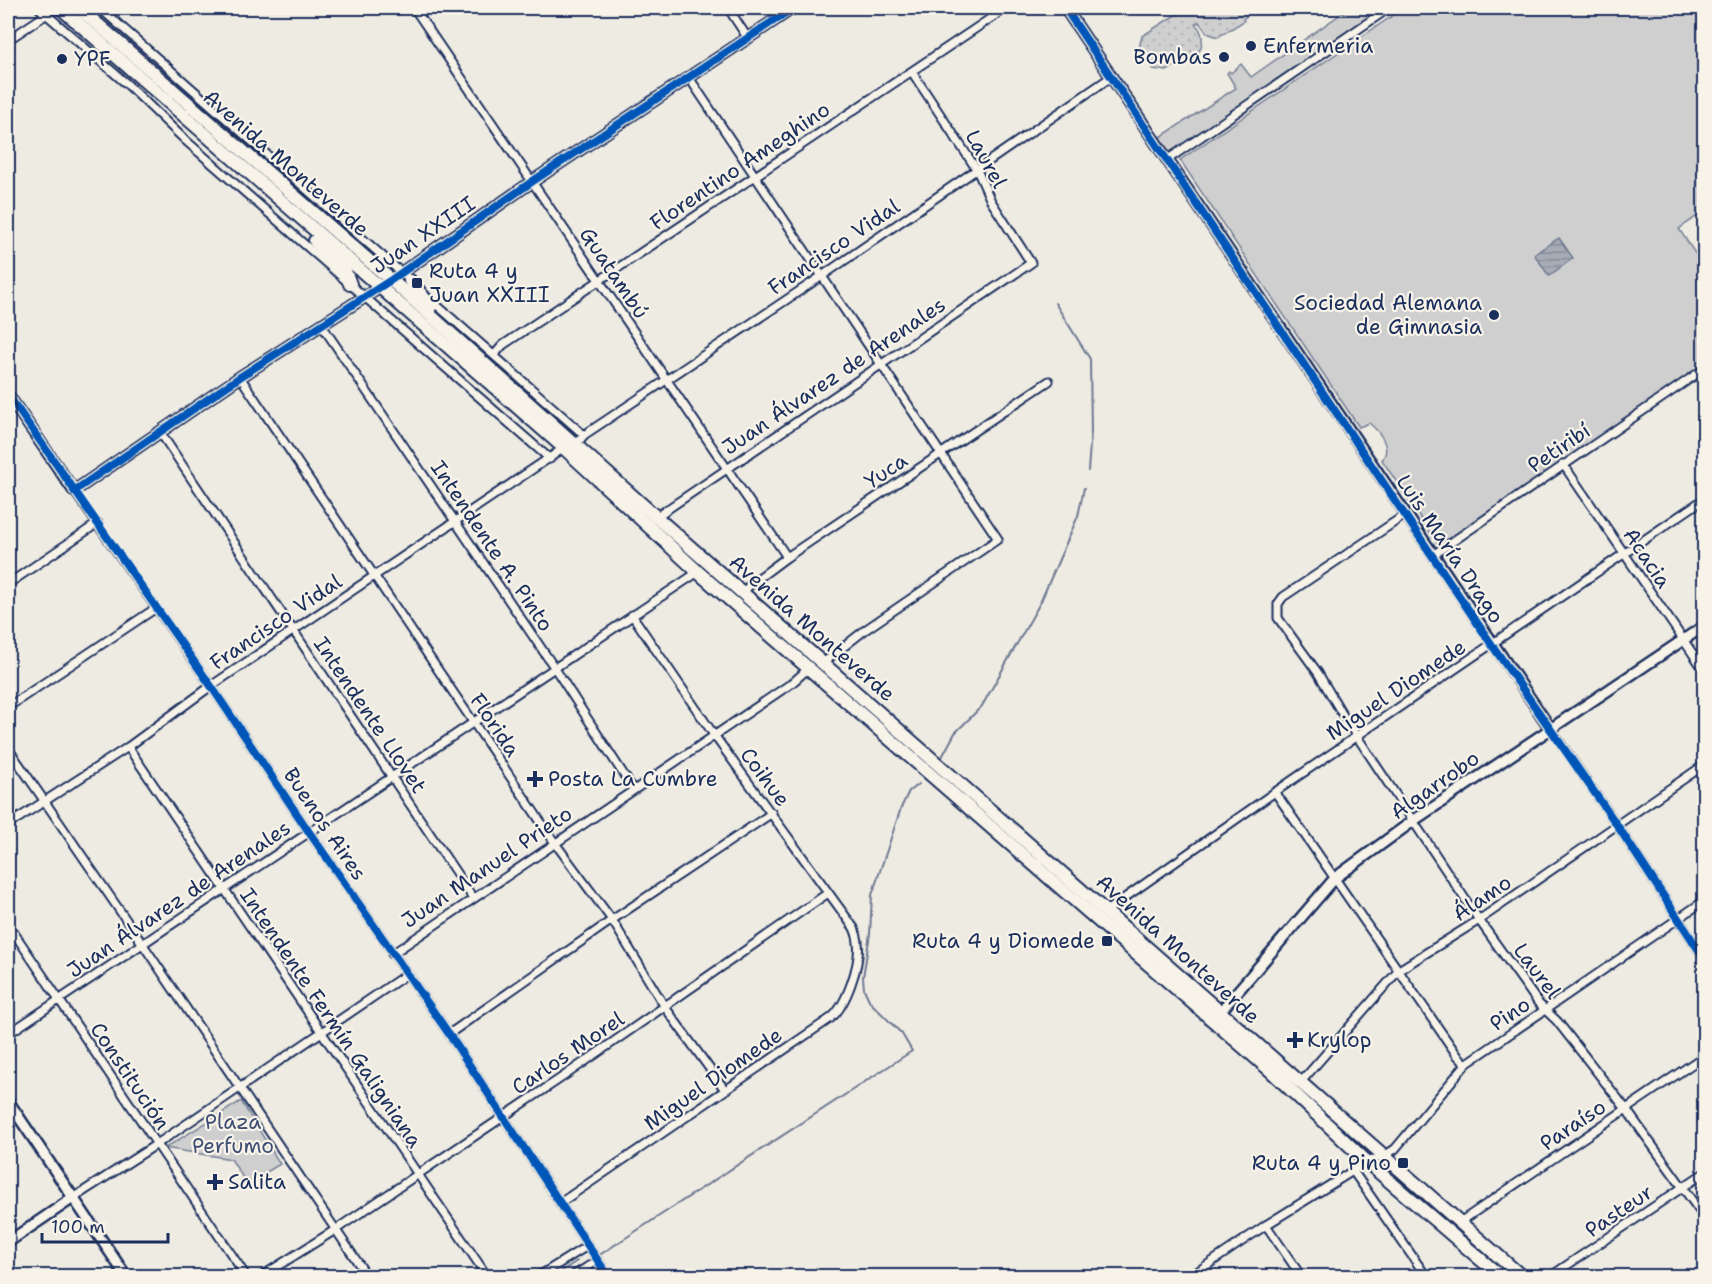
<svg xmlns="http://www.w3.org/2000/svg" width="1712" height="1284" viewBox="0 0 1712 1284" font-family="'Shantell Sans',sans-serif">
<style>
.grass{fill:url(#grass-dots);stroke:#757f96;stroke-width:1.5}
.park{fill:#cfcfcf;stroke:#757f96;stroke-width:1.5}
.water{fill:url(#water-rules);stroke:#6e7992;stroke-width:1.5}
.lines{fill:none;stroke-linecap:round;stroke-linejoin:round}
.stream{stroke:#6e7992;stroke-width:2}
.minor-casing{stroke:#1b2f5e;stroke-width:11}
.tertiary-casing{stroke:#1b2f5e;stroke-width:14}
.primary-casing{stroke:#1b2f5e;stroke-width:16}
.minor{stroke:#f7f3e8;stroke-width:7}
.tertiary{stroke:#f7f3e8;stroke-width:9}
.primary{stroke:#f7f3e8;stroke-width:12}
.cycleway-casing{stroke:#f7f3e8;stroke-width:11}
.cycleway{stroke:#0057b8;stroke-width:8}
.poi-dot{fill:#1b2f5e;stroke:#f7f3e8;stroke-width:2}
.labels{text-anchor:middle;stroke-width:4.5;stroke-linejoin:round;paint-order:stroke}
.poi-label{font-size:21px;fill:#1b2f5e;stroke:#f7f3e8;text-anchor:start}
.street-label{font-size:21px;fill:#1b2f5e;stroke:#f7f3e8}
.park-label{font-size:21px;fill:#3f4f75;stroke:#f7f3e8}
</style>
<defs>
<pattern id="grass-dots" width="8" height="8" patternUnits="userSpaceOnUse" patternTransform="scale(1.5)"><rect width="8" height="8" fill="#cfcfcf"/><path d="M2 2h.1M6 6h.1" fill="none" stroke="#b1b2b4" stroke-width="1.8" stroke-linecap="round"/></pattern>
<pattern id="water-rules" width="6" height="5" patternUnits="userSpaceOnUse" patternTransform="scale(1.5)"><rect width="6" height="5" fill="#a6abb5"/><path d="M0 2.5h6" fill="none" stroke="#868c96"/></pattern>
</defs>
<rect width="100%" height="100%" fill="#eeebe2"/>
<filter id="ink" filterUnits="userSpaceOnUse"><feTurbulence type="fractalNoise" baseFrequency=".0167" numOctaves="2"/><feDisplacementMap in="SourceGraphic" scale="12" xChannelSelector="R" yChannelSelector="G"/><feConvolveMatrix kernelMatrix="1 2 1 2 8 2 1 2 1" color-interpolation-filters="sRGB"/></filter>
<g filter="url(#ink)">
<!-- grass -->
<path class="grass" d="M1190 8H1242L1247 16 1243 19 1244 21 1218 37 1207 33 1199 22 1195 24C1203 31 1204 39 1200 50L1167 71 1153 69 1139 48 1142 36 1180 12 1181 13Z"/>
<!-- park -->
<g class="park">
<polygon points="1343,8 1386,8 1170,155 1159,138 1236,88 1227,73 1229,71 1231,73 1241,64 1251,77 1345,11"/>
<path d="M1404 8H1704V211L1679 229 1704 267V364L1443 544 1437 543 1382 460C1392 447 1380 432 1369 423L1359 427 1180 160Z"/>
<polygon points="241,1101 280,1164 247,1184 231,1159 165,1148"/>
</g>
<!-- water -->
<polygon class="water" points="1559,238 1573,258 1549,276 1534,254"/>
<g class="lines">
<!-- stream -->
<g class="stream">
<polyline points="1055,303 1090,359 1091,431 1088,471"/>
<polyline points="942,757 955,733 982,706 1040,603 1078,516 1084,488"/>
<polyline points="601,1254 912,1051 902,1034 870,1002 864,989 863,977 870,934 872,895 901,808 909,791 919,784"/>
<polyline points="554,1276 577,1261"/>
</g>
<defs>
<g id="minor">
<polyline points="39,8 128,85 184,139 550,459"/>
<polyline points="100,8 412,282"/>
<polyline points="414,8 787,557"/>
<polyline points="728,8 747,37"/>
<polyline points="8,40 47,14"/>
<polyline points="688,76 998,539 865,630 823,663"/>
<polyline points="1167,160 1389,8"/>
<polyline points="431,300 584,435"/>
<polyline points="321,324 554,667 633,789"/>
<polyline points="494,355 503,345 1006,8"/>
<polyline points="1698,374 1704,384"/>
<polyline points="240,377 555,843 612,920 665,1007 725,1090"/>
<polyline points="160,432 473,898"/>
<polyline points="576,445 584,435 822,276 1111,77"/>
<polyline points="1563,464 1704,670"/>
<polyline points="74,491 211,686 309,832 449,1034 608,1276"/>
<polyline points="1405,515 1283,597 1278,604 1278,618 1318,673 1344,717 1479,920 1539,1004 1557,1021 1626,1109 1704,1217"/>
<polyline points="656,517 1031,263 991,201 977,170 912,72"/>
<polyline points="1433,555 1704,369"/>
<polyline points="8,584 98,523"/>
<polyline points="743,592 752,583 787,557 1049,381"/>
<polyline points="8,707 156,608"/>
<polyline points="1550,728 1617,825 1704,958"/>
<polyline points="128,747 487,1276"/>
<polyline points="8,748 142,943 367,1276"/>
<polyline points="1275,792 1457,1055 1466,1064"/>
<polyline points="8,825 128,747 211,686 564,448"/>
<polyline points="1106,911 1275,792 1704,499"/>
<polyline points="8,924 246,1276"/>
<polyline points="392,954 792,683 809,668"/>
<polyline points="8,1034 698,572"/>
<polyline points="449,1034 612,920 772,813"/>
<polyline points="1301,1082 1399,970 1479,920 1704,765"/>
<polyline points="1353,1171 1426,1276"/>
<polyline points="73,1198 157,1144 407,974"/>
<path d="M560 1203 831 1018C846 1006 861 963 858 943 858 938 856 933 854 928L714 735 632 615"/>
<polyline points="1460,1222 1704,1056"/>
<polyline points="1266,1225 1301,1276"/>
<polyline points="262,1276 335,1230 567,1074 828,893"/>
<polyline points="539,1276 587,1246"/>
<polyline points="573,1276 597,1261"/>
<polyline points="1191,1276 1266,1225 1367,1162 1384,1156 1395,1149 1466,1064 1704,901"/>
<polyline points="1551,1276 1704,1173"/>
</g>
<g id="tertiary">
<polyline points="1065,8 1550,728"/>
<polyline points="8,395 74,491 240,377 391,280 533,181 793,8"/>
<polyline points="1219,1013 1335,878 1413,821 1704,626"/>
<polyline points="8,1101 126,1276"/>
<polyline points="8,1242 73,1198"/>
</g>
<g id="primary">
<polyline points="61,8 564,448 698,572 1271,1071 1367,1162 1500,1276"/>
<polyline points="79,8 391,280 656,517 1521,1276"/>
<polyline points="315,241 345,271 350,284"/>
<polyline points="410,281 431,306"/>
</g>
</defs>
<!-- minor casing -->
<use href="#minor" class="minor-casing"/>
<!-- tertiary casing -->
<use href="#tertiary" class="tertiary-casing"/>
<!-- primary casing -->
<use href="#primary" class="primary-casing"/>
<!-- minor -->
<use href="#minor" class="minor"/>
<!-- tertiary -->
<use href="#tertiary" class="tertiary"/>
<!-- primary -->
<use href="#primary" class="primary"/>
<defs>
<g id="cycleway">
<polyline points="1065,8 1492,645 1617,825 1704,958"/>
<polyline points="8,395 211,686 309,832 449,1034 608,1276"/>
<polyline points="74,491 240,377 391,280 533,181 793,8"/>
</g>
</defs>
<!-- cycleway casing -->
<use href="#cycleway" class="cycleway-casing"/>
<!-- cycleway -->
<use href="#cycleway" class="cycleway"/>
</g>
</g>
<!-- markers -->
<g class="poi-dot">
<circle cx="1251" cy="46" r="6"/>
<circle cx="1224" cy="57" r="6"/>
<circle cx="62" cy="59" r="6"/>
<rect x="411" y="277" width="12" height="12" rx="3"/>
<circle cx="1494" cy="315" r="6"/>
<path d="M532 770h6v6h6v6h-6v6h-6v-6h-6v-6h6z"/>
<rect x="1101" y="935" width="12" height="12" rx="3"/>
<path d="M1292 1031h6v6h6v6h-6v6h-6v-6h-6v-6h6z"/>
<rect x="1397" y="1157" width="12" height="12" rx="3"/>
<path d="M212 1173h6v6h6v6h-6v6h-6v-6h-6v-6h6z"/>
</g>
<g class="labels">
<!-- poi labels -->
<g class="poi-label">
<text x="1263" y="53">Enfermeria</text>
<text x="1212" y="64" text-anchor="end">Bombas</text>
<text x="74" y="66">YPF</text>
<text x="429" y="278">Ruta 4 y<tspan x="429" dy="24">Juan XXIII</tspan></text>
<text x="1482" y="310" text-anchor="end">Sociedad Alemana<tspan x="1482" dy="24">de Gimnasia</tspan></text>
<text x="548" y="786">Posta La Cumbre</text>
<text x="1095" y="948" text-anchor="end">Ruta 4 y Diomede</text>
<text x="1307" y="1047">Krylop</text>
<text x="1391" y="1170" text-anchor="end">Ruta 4 y Pino</text>
<text x="228" y="1189">Salita</text>
</g>
<!-- street labels -->
<g class="street-label">
<text transform="translate(986 159) rotate(61)" y="7">Laurel</text>
<text transform="translate(286 163) rotate(41)" y="7">Avenida Monteverde</text>
<text transform="translate(740 166) rotate(-34)" y="7">Florentino Ameghino</text>
<text transform="translate(423 235) rotate(-34)" y="7">Juan XXIII</text>
<text transform="translate(834 247) rotate(-34)" y="7">Francisco Vidal</text>
<text transform="translate(614 273) rotate(56)" y="7">Guatambú</text>
<text transform="translate(834 376) rotate(-34)" y="7">Juan Álvarez de Arenales</text>
<text transform="translate(1559 448) rotate(-34)" y="7">Petiribí</text>
<text transform="translate(886 471) rotate(-34)" y="7">Yuca</text>
<text transform="translate(492 546) rotate(56)" y="7">Intendente A. Pinto</text>
<text transform="translate(1450 549) rotate(56)" y="7">Luis María Drago</text>
<text transform="translate(1647 558) rotate(56)" y="7">Acacia</text>
<text transform="translate(276 622) rotate(-34)" y="7">Francisco Vidal</text>
<text transform="translate(812 628) rotate(41)" y="7">Avenida Monteverde</text>
<text transform="translate(1396 690) rotate(-34)" y="7">Miguel Diomede</text>
<text transform="translate(370 715) rotate(56)" y="7">Intendente Llovet</text>
<text transform="translate(495 725) rotate(56)" y="7">Florida</text>
<text transform="translate(765 777) rotate(53)" y="7">Coihue</text>
<text transform="translate(1435 785) rotate(-35)" y="7">Algarrobo</text>
<text transform="translate(325 824) rotate(56)" y="7">Buenos Aires</text>
<text transform="translate(487 867) rotate(-34)" y="7">Juan Manuel Prieto</text>
<text transform="translate(1482 898) rotate(-34)" y="7">Álamo</text>
<text transform="translate(179 899) rotate(-34)" y="7">Juan Álvarez de Arenales</text>
<text transform="translate(1178 949) rotate(42)" y="7">Avenida Monteverde</text>
<text transform="translate(1537 971) rotate(53)" y="7">Laurel</text>
<text transform="translate(1510 1014) rotate(-34)" y="7">Pino</text>
<text transform="translate(331 1018) rotate(56)" y="7">Intendente Fermín Galigniana</text>
<text transform="translate(568 1053) rotate(-34)" y="7">Carlos Morel</text>
<text transform="translate(130 1076) rotate(56)" y="7">Constitución</text>
<text transform="translate(713 1079) rotate(-35)" y="7">Miguel Diomede</text>
<text transform="translate(1573 1125) rotate(-34)" y="7">Paraíso</text>
<text transform="translate(1619 1211) rotate(-34)" y="7">Pasteur</text>
</g>
<!-- park labels -->
<g class="park-label">
<text x="233" y="1129">Plaza<tspan x="233" dy="24">Perfumo</tspan></text>
</g>
</g>
<!-- margin -->
<rect width="1712" height="1284" fill="none" stroke="#f7f3e8" stroke-width="30"/>
<rect x="15" y="15" width="1682" height="1254" fill="none" stroke="#1b2f5e" stroke-width="2" filter="url(#ink)"/>
<!-- scale -->
<path d="M42 1233v9h126v-9" fill="none" stroke="#1b2f5e" stroke-width="3"/>
<text x="51" y="1233" font-size="18" fill="#1b2f5e" stroke="#f7f3e8" stroke-width="4.5" paint-order="stroke">100 m</text>
</svg>
